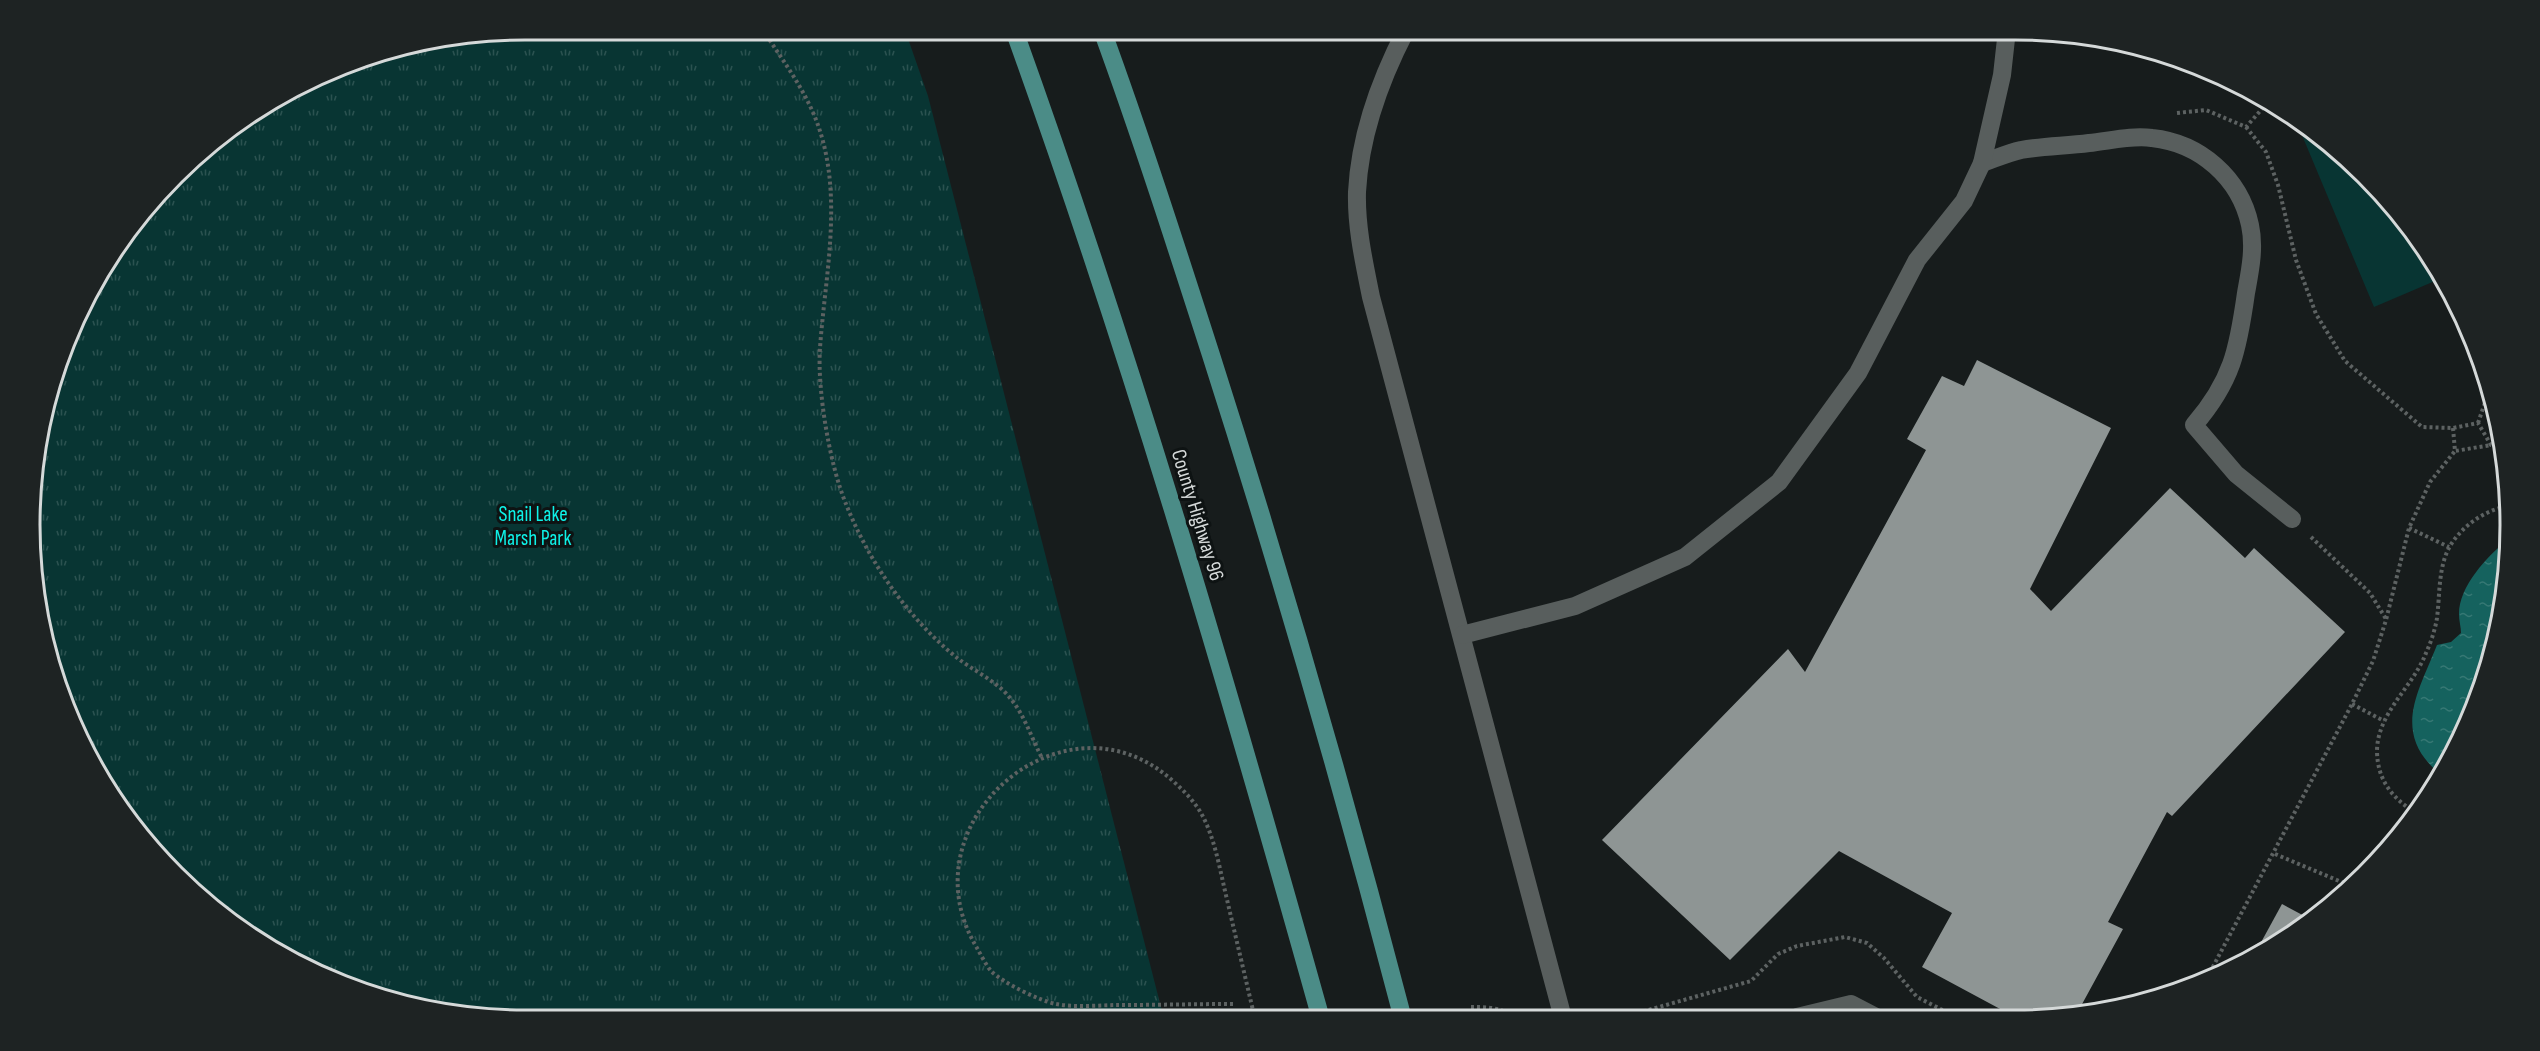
<svg xmlns="http://www.w3.org/2000/svg" width="2540" height="1051" viewBox="0 0 2540 1051" font-family="'Sofia Sans Condensed',sans-serif">
<style>
.grass{fill:url(#grass-tufts)}
.pitch{fill:#083533}
.water{fill:url(#water-ripples)}
.building{fill:#8e9594}
.lines{fill:none;stroke-linecap:round;stroke-linejoin:round}
.path{stroke:#5d6262;stroke-width:4;stroke-dasharray:3 3;stroke-linecap:butt}
.minor{stroke:#585e5d;stroke-width:18}
.major{stroke:#4b8c87;stroke-width:18}
.labels{text-anchor:middle;stroke-width:6;stroke-linejoin:round;paint-order:stroke}
.park-label{font-size:21px;fill:#0ef1e7;stroke:#0e1313}
.street-label{font-size:21px;fill:#d5d9d9;stroke:#0e1313}
.rim{fill:none;stroke:#d5d9d9;stroke-width:3}
</style>
<defs>
<pattern id="grass-tufts" width="24" height="20" patternUnits="userSpaceOnUse" patternTransform="scale(1.5)"><rect width="24" height="20" fill="#083533"/><path d="M3 7l-1-3M5 7V3M7 7l1-3M15 17l-1-3M17 17v-4M19 17l1-3" fill="none" stroke="#2b5250"/></pattern>
<pattern id="water-ripples" width="26" height="14" patternUnits="userSpaceOnUse" patternTransform="scale(1.5)"><rect width="26" height="14" fill="#15625e"/><path d="M2 4q2-2 4 0t4 0M15 11q2-2 4 0t4 0" fill="none" stroke="#367874"/></pattern>
</defs>
<rect width="100%" height="100%" fill="#171c1c"/>
<!-- grass -->
<polygon class="grass" points="526,30 905,30 928,96 1164,1019 526,1021 367,995 224,919 113,800 68,715 40,622 34,460 56,366 96,278 199,153 277,97 366,56"/>
<!-- pitch -->
<polygon class="pitch" points="2304,126 2341,153 2407,224 2442,278 2374,307 2299,128"/>
<!-- water -->
<path class="water" d="M2507 540 2506 590 2484 684 2440 774C2391 733 2418 693 2437 645L2451 642 2461 633C2461 627 2459 621 2459 614 2459 586 2487 557 2507 540Z"/>
<!-- building -->
<g class="building">
<polygon points="1977,360 2111,428 2030,589 2051,611 2170,488 2245,558 2254,548 2345,632 2172,816 2167,812 2108,922 2123,929 2075,1017 2015,1017 1922,967 1952,913 1839,851 1730,960 1602,840 1788,649 1805,672 1926,450 1907,439 1942,376 1964,386"/>
<polygon points="2282,904 2310,919 2253,957"/>
</g>
<g class="lines">
<!-- path -->
<g class="path">
<path d="M763 30C783 61 807 92 819 128 843 199 825 276 820 348 817 390 830 466 846 504 869 562 907 617 956 657 972 670 997 681 1010 698 1024 714 1032 739 1042 758"/>
<polyline points="2177,113 2206,110 2246,127 2269,101"/>
<polyline points="2246,127 2266,152 2278,185 2296,260 2316,314 2345,361 2422,427 2453,428 2478,423 2491,445 2502,449"/>
<polyline points="2478,423 2490,388"/>
<polyline points="2453,428 2455,451 2491,445"/>
<polyline points="2409,528 2449,547"/>
<polyline points="2311,537 2370,593 2386,619"/>
<polyline points="2352,704 2384,721"/>
<path d="M2416 813C2392 798 2377 780 2377 750 2378 712 2413 687 2426 653 2431 642 2435 630 2437 618 2440 595 2438 567 2450 546 2462 526 2485 510 2508 506"/>
<polyline points="2275,854 2351,886"/>
<polyline points="2207,978 2352,704 2373,661 2386,620 2409,528 2430,482 2455,451"/>
<path d="M1233 1004C1195 1004 1157 1005 1119 1005 1099 1005 1076 1008 1056 1004 1040 1001 1003 983 991 971 986 965 981 955 977 948 901 823 1066 682 1174 782 1184 791 1194 801 1201 813 1214 836 1219 865 1225 891 1235 934 1245 976 1255 1019"/>
<path d="M1471 1007C1486 1007 1503 1007 1513 1018"/>
<polyline points="1620,1018 1751,981 1778,954 1797,946 1845,937 1867,943 1884,958 1917,997 1956,1017"/>
</g>
<!-- minor -->
<g class="minor">
<path d="M1406 30C1380 80 1360 134 1357 192 1356 227 1364 262 1371 297L1563 1018"/>
<path d="M1982 163C1994 159 2008 153 2021 150 2043 146 2066 146 2089 143 2109 141 2132 135 2152 138 2200 143 2240 178 2250 225 2255 248 2250 271 2246 293 2238 350 2232 381 2194 425L2236 474 2292 519"/>
<polyline points="1462,635 1575,606 1685,557 1779,482 1858,373 1917,260 1964,201 1982,163 2002,75 2007,30"/>
<polyline points="1797,1017 1851,1004 1876,1017"/>
</g>
<!-- major -->
<g class="major">
<path d="M1014 30C1131 355 1228 686 1321 1019"/>
<path d="M1102 30C1141 137 1176 246 1211 355 1281 574 1345 796 1403 1019"/>
</g>
</g>
<g class="labels">
<!-- park labels -->
<g class="park-label">
<text x="533" y="521">Snail Lake<tspan x="533" dy="24">Marsh Park</tspan></text>
</g>
<!-- street labels -->
<g class="street-label">
<text transform="translate(1198 515) rotate(73)" y="7">County Highway 96</text>
</g>
</g>
<!-- crop -->
<path d="M0 0H2540V1051H0ZM525 40H2015A485 485 0 0 1 2500 525V525A485 485 0 0 1 2015 1010H525A485 485 0 0 1 40 525V525A485 485 0 0 1 525 40Z" fill="#1e2323" fill-rule="evenodd"/>
<path class="rim" d="M525 40H2015A485 485 0 0 1 2500 525V525A485 485 0 0 1 2015 1010H525A485 485 0 0 1 40 525V525A485 485 0 0 1 525 40Z"/>
</svg>
